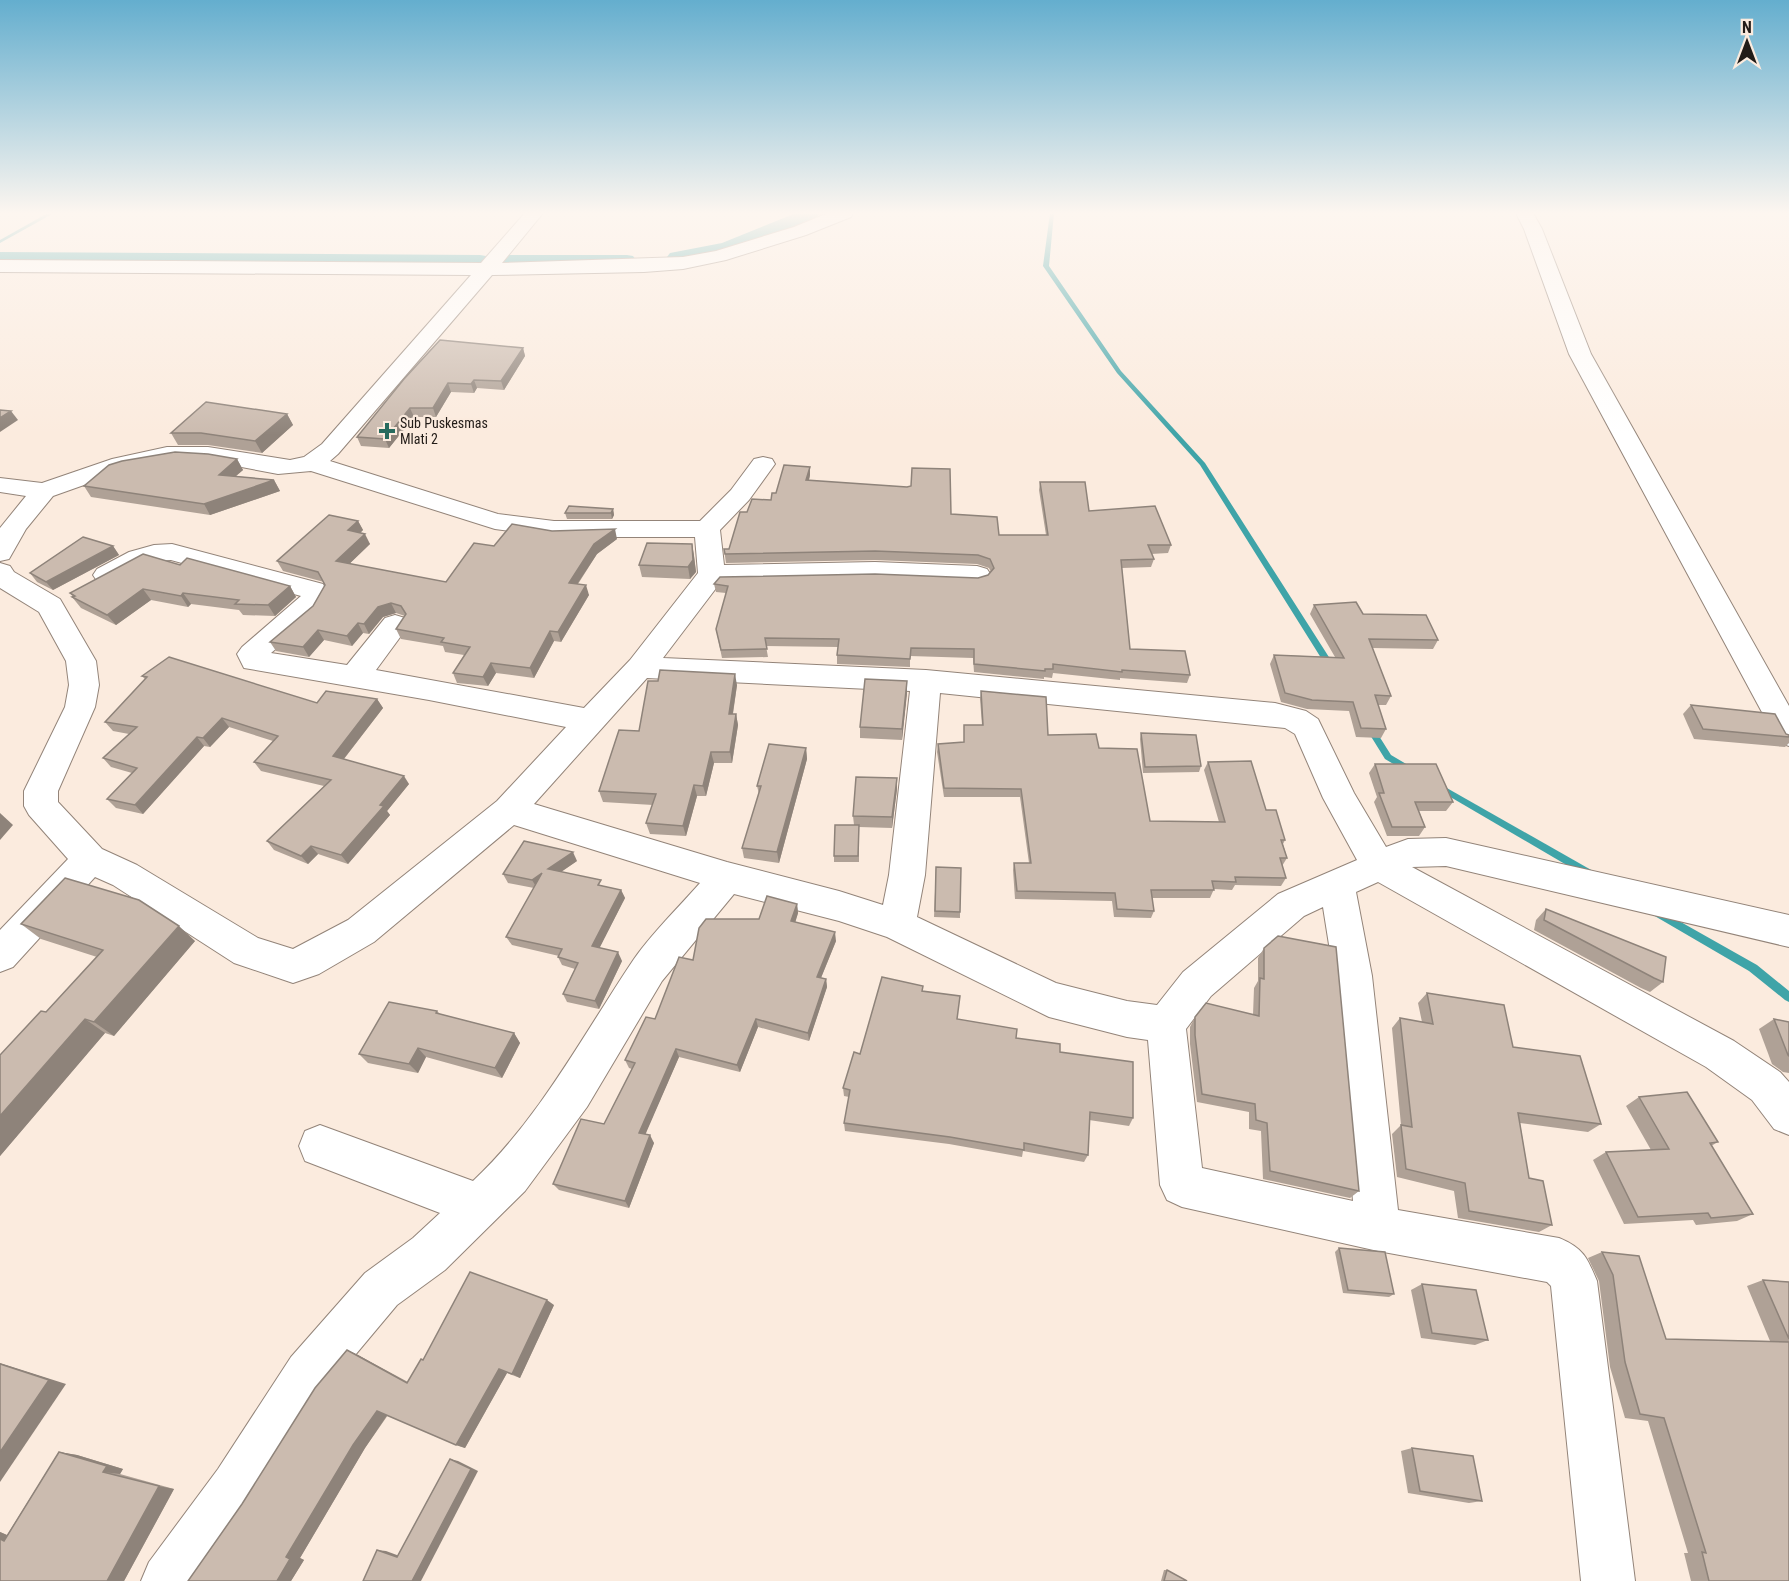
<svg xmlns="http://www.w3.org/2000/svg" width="1789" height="1581" viewBox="0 0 1789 1581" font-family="'Roboto Condensed',sans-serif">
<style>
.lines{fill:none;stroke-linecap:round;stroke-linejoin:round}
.stream{fill:#3fa4a8;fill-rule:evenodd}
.canal{fill:#3fa4a8;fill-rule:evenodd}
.minor-casing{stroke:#938479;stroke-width:2}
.minor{fill:#fff;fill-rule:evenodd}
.wall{fill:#afa196}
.shaded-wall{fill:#8e837a}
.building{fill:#cbbbaf;stroke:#8e837a;stroke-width:1.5}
.poi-dot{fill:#276b5e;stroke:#fbebde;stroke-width:2}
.labels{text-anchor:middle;stroke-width:4.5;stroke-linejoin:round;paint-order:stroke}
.far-poi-label{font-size:14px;fill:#221c18;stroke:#fbebde;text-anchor:start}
</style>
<rect width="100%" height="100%" fill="#fbebde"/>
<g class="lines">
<!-- stream -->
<g class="stream">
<polygon points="48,213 54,213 0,243 0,240"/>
<polygon points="1050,213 1054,213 1049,266 1121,371 1205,463 1334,665 1335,667 1334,669 1328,669 1200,465 1117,373 1043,266"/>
<polygon points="1371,727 1374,728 1391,755 1413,768 1414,770 1413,772 1407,772 1385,759 1367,730"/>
<polygon points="1438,783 1593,871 1595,874 1593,877 1590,878 1587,877 1435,788 1434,786 1435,784"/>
<polygon points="1656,908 1757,965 1789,991 1789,1002 1785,1000 1749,971 1653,915 1651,912 1653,909"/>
</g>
<!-- canal -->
<g class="canal">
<polygon points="796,213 819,213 817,217 751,245 711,257 676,262 670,261 667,257 670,253 722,243"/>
<polygon points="0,252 480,255 486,256 489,260 486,264 480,265 0,262"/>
<polygon points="508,255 627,255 633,256 636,260 633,264 627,265 502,264 499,260 502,256"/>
</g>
<defs>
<g id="minor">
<path d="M525 213H543L502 263 683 257 716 251 794 227 828 213H853L851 217 806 235 726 260 683 269 644 272 492 275 338 454 330 461 498 514 554 521H700L731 490 754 459 763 457 772 459 775 464 749 500 720 530 724 565 875 562 977 566 987 569 991 575 987 581 977 584 875 580 720 583 663 658 926 670 1275 703 1306 711 1318 719 1354 793 1386 847 1408 839 1446 838 1789 915V947L1446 866 1412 867 1734 1041 1780 1072 1789 1082V1135L1774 1129 1752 1100 1706 1067 1378 882 1356 892 1372 976 1398 1210 1559 1238C1583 1248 1587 1257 1597 1281L1635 1581H1581L1551 1286 1547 1282 1378 1251 1182 1207 1167 1200 1160 1185 1148 1040 1127 1037 1049 1017 887 937 839 921 734 894 662 981 587 1107 525 1191 445 1270 397 1305 325 1391 254 1505 201 1581H141L149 1562 218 1469 291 1357 365 1273 413 1238 440 1213 305 1161 299 1146 305 1131 320 1125 473 1181C540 1118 583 1035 634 959 653 932 678 908 700 883L514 825 374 942 319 974 293 983 234 963 113 885 95 877 13 967 0 972V930L68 859 29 815 24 806V791L65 707 69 685 66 661 39 612 0 588V563L10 566 14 572 60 599 96 661 99 685 95 707 58 791V802L102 849 137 865 258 938 293 949 348 920 497 801 566 727 429 700 244 668 237 654 242 647 301 596 171 560C143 560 122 588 97 581L93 575 97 569 129 552 154 545 172 544 323 584 329 596 317 614 271 653 347 665 385 618 395 615 405 618 409 625 376 670 584 708 630 660 698 573 695 537H554L495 529 311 471 278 474 215 462 181 460 129 469 53 496 26 529 9 559 0 561V528L26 496 0 492V478L42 483 112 459 167 447H208L290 460 304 457 322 444 471 275 0 272V260L481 263ZM647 678 910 691 889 875 883 905 839 891 727 862 534 804ZM940 693 1285 728 1295 734 1323 798 1357 860 1278 894 1183 972 1157 1005 1127 1001 1056 983 917 917 925 875ZM1323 907 1334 976 1353 1201 1202 1168 1186 1029 1211 996 1304 916Z"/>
<polygon points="1516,213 1533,213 1542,229 1591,354 1789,706 1789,746 1778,742 1569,354 1524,229"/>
</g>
</defs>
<!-- minor casing -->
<use href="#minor" class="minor-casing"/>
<!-- minor -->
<use href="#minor" class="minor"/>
</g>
<!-- wall -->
<g class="wall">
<polygon points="523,348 525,356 504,390 477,388 474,393 451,392 436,417 414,417 389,448 361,446 357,437 404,379"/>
<polygon points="287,414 293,425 262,453 208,445 178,445 171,433"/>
<polygon points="237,459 243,470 235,476 274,480 280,491 210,515 91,497 84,486"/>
<polygon points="810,467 810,475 809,480 951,514 999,535 1046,535 1039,490 1040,482 1089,511 1171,545 1168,553 1151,554 1154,559 1151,567 1122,568 1130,649 1190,675 1187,683 1120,678 1120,680 1053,673 1052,678 1044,677 1044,679 974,672 973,658 910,656 910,667 837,664 837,655 838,647 766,646 768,657 722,658 716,629 726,593 716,592 714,584 978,578 988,575 991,572 989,568 977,564 875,560 726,563 724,549 729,549 747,512 771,500 776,493"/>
<polygon points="613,509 614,515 612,519 567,519 565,513"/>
<polygon points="358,521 363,530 360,533 370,544 349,564 446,582 494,546 552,531 617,539 597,554 578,584 589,595 561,642 554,641 534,678 496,673 488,686 457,683 453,673 464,655 445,652 443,646 401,639 396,629 405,616 396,613 383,617 369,634 363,633 352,646 324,640 309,657 276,651 270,642 313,606 325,585 324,582 283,571 277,561"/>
<polygon points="692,544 694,556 696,572 690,579 642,577 639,565"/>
<polygon points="113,546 119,555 53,590 37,582 30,573"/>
<polygon points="180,565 290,586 296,597 275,616 243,615 239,610 191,604 188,607 151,600 116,625 81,608 72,597 73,597 70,593"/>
<polygon points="1314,605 1363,614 1438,640 1433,649 1372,648 1391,696 1386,705 1378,705 1386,729 1381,738 1356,737 1349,711 1307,709 1281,702 1270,664 1274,655 1335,657 1310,614"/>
<polygon points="142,676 317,703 377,699 383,708 344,759 409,784 387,811 390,815 348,864 318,854 308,864 274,850 267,841 324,786 261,771 254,762 273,741 229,727 210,747 204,746 143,814 116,808 107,799 132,773 111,767 103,758 129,734 113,731 105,722 145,679"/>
<polygon points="737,685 733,714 736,714 738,725 732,763 714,763 706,796 697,796 686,836 650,834 646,823 653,805 603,802 599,791 639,731"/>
<polygon points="981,691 1048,735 1099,748 1150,821 1219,822 1204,770 1208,762 1266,810 1285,840 1283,844 1287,858 1282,866 1286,878 1281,886 1235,885 1232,890 1214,889 1210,898 1152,898 1154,911 1151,918 1114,917 1112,901 1015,899 1013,870 1014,863 1029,863 1020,797 944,797 937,752 938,744 964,742 964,725 982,725 980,699"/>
<polygon points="907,693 902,740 860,738 860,727"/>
<polygon points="1691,705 1789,735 1789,743 1785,747 1694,739 1683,714"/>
<polygon points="1141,733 1201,766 1199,772 1143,773 1140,739"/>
<polygon points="806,748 807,759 779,863 744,858 742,848 759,794 757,786"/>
<polygon points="1375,764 1453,802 1446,811 1419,811 1425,827 1419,836 1387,836 1374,802 1377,797 1369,773"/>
<polygon points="897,789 892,828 859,827 859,862 834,862 834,856 854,825 853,816"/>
<polygon points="577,861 561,872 603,886 621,890 625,898 599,948 622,961 599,1009 567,1002 563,994 575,969 562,965 558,957 559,956 512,945 506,937 534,888 508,883 503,874"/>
<polygon points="936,867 960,912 960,918 934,917"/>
<polygon points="797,904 798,913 795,922 836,941 821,978 826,979 827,987 809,1041 758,1027 740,1072 679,1057 645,1134 654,1143 629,1208 559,1190 553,1184 604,1124 632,1069 629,1068 625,1060 655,1019 693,960 759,919"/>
<polygon points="1546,909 1663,982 1650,992 1641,988 1534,930 1536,920"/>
<polygon points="21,924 195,941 114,1036 105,1033 0,1156 0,1055 46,1012 97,957 41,939"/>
<polygon points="1264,948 1359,1191 1350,1198 1263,1179 1261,1131 1249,1129 1249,1112 1197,1102 1190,1044 1190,1027 1195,1017 1253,1015 1254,988 1258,981 1258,958"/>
<polygon points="923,991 957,1019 1060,1052 1133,1118 1129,1126 1089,1120 1088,1155 1084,1162 1023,1151 1022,1157 949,1144 845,1131 844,1123 849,1097 844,1096 843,1088 860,1054"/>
<polygon points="1427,993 1513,1047 1601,1124 1588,1132 1520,1123 1529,1178 1552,1225 1539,1232 1458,1218 1454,1191 1397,1177 1392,1134 1401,1125 1392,1028 1400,1018 1422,1022 1418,1003"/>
<polygon points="437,1011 440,1014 514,1033 520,1043 502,1078 426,1057 418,1073 368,1063 359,1054"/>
<polygon points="1774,1019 1789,1022 1789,1073 1783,1072 1772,1064 1759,1029"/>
<polygon points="1639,1097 1718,1142 1711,1146 1753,1214 1737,1221 1696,1225 1693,1220 1624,1224 1593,1160 1606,1152 1651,1150 1626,1106"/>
<polygon points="1339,1248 1394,1294 1389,1297 1343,1293 1335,1252"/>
<polygon points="1602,1252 1666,1339 1770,1341 1747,1286 1763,1280 1789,1282 1789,1581 1691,1581 1684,1553 1688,1553 1648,1421 1625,1418 1610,1367 1599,1281 1588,1258"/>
<polygon points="1422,1284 1488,1340 1475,1345 1421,1338 1411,1290"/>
<polygon points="554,1305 520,1378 507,1373 465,1448 456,1445 388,1415 365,1448 300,1558 304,1560 291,1581 188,1581 242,1504 347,1350 358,1355 408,1382 423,1360"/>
<polygon points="1412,1448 1482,1501 1469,1503 1408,1493 1401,1451"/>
<polygon points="59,1452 77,1455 123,1469 120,1474 174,1489 124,1581 0,1581 0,1532 7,1535"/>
<polygon points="1164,1570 1167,1570 1187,1581 1161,1581"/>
</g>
<!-- shaded-wall -->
<g class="shaded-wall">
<polygon points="523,348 525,356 504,390 501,381"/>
<polygon points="474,380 477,388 474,393 471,384"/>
<polygon points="448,383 451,392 436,417 433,408"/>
<polygon points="410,408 414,417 389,448 385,439"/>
<polygon points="11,411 18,420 0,432 0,418"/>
<polygon points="287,414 293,425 262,453 255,441"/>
<polygon points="237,459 243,470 226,485 219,475"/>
<polygon points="810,467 810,475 807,488 806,480"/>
<polygon points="274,480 280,491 210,515 204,504"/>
<polygon points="613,509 614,515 612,519 611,513"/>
<polygon points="358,521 363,530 353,540 348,530"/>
<polygon points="615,529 617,539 597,554 572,592 569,583 594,544"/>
<polygon points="365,534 370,544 342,571 336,561"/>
<polygon points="692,544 694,556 696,572 690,579 688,567"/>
<polygon points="113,546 119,555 53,590 46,582"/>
<polygon points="586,585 589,595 561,642 558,632"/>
<polygon points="290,586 296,597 275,616 268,605"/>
<polygon points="143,589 151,600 116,625 107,615"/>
<polygon points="183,593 191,604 188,607 181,596"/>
<polygon points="391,603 396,613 383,617 369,634 364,624 378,607"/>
<polygon points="358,623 363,633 352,646 347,636"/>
<polygon points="318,630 324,640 309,657 303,647"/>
<polygon points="550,631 554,641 534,678 530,668"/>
<polygon points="491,663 496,673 488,686 483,677"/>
<polygon points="735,674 737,685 731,725 729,714"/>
<polygon points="907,681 907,693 902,740 902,729"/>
<polygon points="377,699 383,708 339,765 333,756"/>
<polygon points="736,714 738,725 732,763 730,752"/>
<polygon points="222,718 229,727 210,747 203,738"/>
<polygon points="197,737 204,746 143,814 135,805"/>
<polygon points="806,748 807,759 779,863 777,852"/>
<polygon points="711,752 714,763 706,796 703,786"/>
<polygon points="404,776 409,784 387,811 390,815 348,864 341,855 380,805"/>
<polygon points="897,778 897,789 892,828 892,817"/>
<polygon points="694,785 697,796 686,836 683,826"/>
<polygon points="0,813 13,825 0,840"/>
<polygon points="311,846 318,854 308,864 301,856"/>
<polygon points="573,852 577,861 552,878 548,869"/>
<polygon points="542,873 537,888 532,880"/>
<polygon points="621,890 625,898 596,955 592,946"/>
<polygon points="797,904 798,913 793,930 791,921"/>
<polygon points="179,926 195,941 114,1036 94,1022"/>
<polygon points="835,932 836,941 818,985 817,977"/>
<polygon points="618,952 622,961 599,1009 595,1001"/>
<polygon points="826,979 827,987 809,1041 808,1033"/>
<polygon points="85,1019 105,1033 0,1156 0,1116"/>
<polygon points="756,1019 758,1027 740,1072 737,1065"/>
<polygon points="514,1033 520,1043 502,1078 495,1068"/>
<polygon points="418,1048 426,1057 418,1073 409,1064"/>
<polygon points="676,1049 679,1057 643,1140 639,1133"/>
<polygon points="650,1135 654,1143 629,1208 625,1201"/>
<polygon points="547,1300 554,1305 520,1378 512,1374"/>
<polygon points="347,1350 358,1355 417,1388 407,1383"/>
<polygon points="0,1363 66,1384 0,1482"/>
<polygon points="499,1369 507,1373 465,1448 456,1445"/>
<polygon points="377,1411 388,1414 365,1448 300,1558 304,1560 291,1581 277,1581 286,1557 353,1445"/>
<polygon points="59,1452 77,1455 123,1469 120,1474 103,1472"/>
<polygon points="450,1459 458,1461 478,1471 421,1581 412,1581"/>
<polygon points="159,1486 174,1489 124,1581 107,1581"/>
<polygon points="0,1532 23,1542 4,1541 0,1539"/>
<polygon points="377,1550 386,1551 405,1558 397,1557"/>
</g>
<!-- building -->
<g class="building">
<polygon points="440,340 523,348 501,381 474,380 471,384 448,383 433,408 410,408 385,439 357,437 404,379"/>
<polygon points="206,402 287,414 255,441 201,433 171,433"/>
<polygon points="0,410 11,411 0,418"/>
<polygon points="175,452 208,454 237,459 219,475 274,480 204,504 84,486 109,465 122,461"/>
<polygon points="784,465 810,467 806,480 907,487 911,486 912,468 950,469 951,514 997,517 999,535 1048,535 1040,482 1085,482 1089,511 1155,506 1171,545 1148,545 1154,559 1121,560 1130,649 1185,651 1190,675 1122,670 1122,672 1053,664 1053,669 1045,669 1045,671 974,664 974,649 911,648 910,659 837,655 839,639 765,638 767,649 721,650 716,629 728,586 714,584 720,577 875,574 978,578 988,575 994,568 990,559 978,555 875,551 725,554 724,549 729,549 740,512 747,512 752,499 771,500 772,493 776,493"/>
<polygon points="569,506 613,509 611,513 565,513"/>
<polygon points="329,515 358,521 348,530 365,534 336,561 446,582 474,543 494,546 512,524 552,531 615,529 594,544 569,583 586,585 558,632 550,631 530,668 491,663 483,677 453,673 470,647 441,642 444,638 396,629 406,614 401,606 391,603 378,607 364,624 358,623 347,636 318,630 303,647 270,642 313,606 325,585 318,572 277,561"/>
<polygon points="83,537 113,546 46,582 30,573"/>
<polygon points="647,543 692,544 693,560 688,567 639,565"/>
<polygon points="143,554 180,565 187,558 290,586 268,605 235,604 239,600 183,593 181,596 143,589 107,615 72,597 75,596 70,593"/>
<polygon points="1356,602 1363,614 1426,615 1438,640 1369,639 1391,696 1375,695 1386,729 1361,728 1353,702 1312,700 1285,693 1274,655 1344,658 1314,605"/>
<polygon points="169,657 317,703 326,691 377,699 333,756 404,776 380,805 384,806 341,855 311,846 301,856 267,841 331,780 254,762 278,736 222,718 203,738 197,737 135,805 107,799 137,768 103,758 137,727 105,722 147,677 142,676"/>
<polygon points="660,670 735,674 729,714 736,714 730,752 711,752 703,786 694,785 683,826 646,823 656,794 599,791 619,730 639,731 648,681 658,681"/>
<polygon points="865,679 907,681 902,729 860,727"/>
<polygon points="981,691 1046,697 1048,735 1096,734 1099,748 1137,749 1150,821 1225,822 1208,762 1251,761 1266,810 1276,810 1285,840 1281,840 1287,858 1280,858 1286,878 1235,877 1236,882 1212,881 1214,890 1151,890 1154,911 1117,909 1115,893 1017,891 1014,863 1031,863 1021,789 944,788 938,744 964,742 964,725 983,725"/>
<polygon points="1691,705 1775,714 1786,734 1789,735 1789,737 1703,729"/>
<polygon points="1141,733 1196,735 1201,766 1145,767"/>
<polygon points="769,744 806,748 777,852 742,848 761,786 757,786"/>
<polygon points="1375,764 1436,764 1453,802 1415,802 1425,827 1392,827 1379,793 1384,793"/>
<polygon points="856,777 897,778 892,817 853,816"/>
<polygon points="835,825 859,825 858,856 834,856"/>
<polygon points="524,841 573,852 548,869 601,880 598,885 621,890 592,946 618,952 595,1001 563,994 578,963 558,957 562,949 506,937 542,873 532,880 503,874"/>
<polygon points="936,867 961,868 960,912 935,911"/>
<polygon points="65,878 139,900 179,926 94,1022 85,1019 0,1116 0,1055 41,1011 46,1012 103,950 21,924"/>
<polygon points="767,896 797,904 791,921 835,932 817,977 826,979 808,1033 756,1019 737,1065 676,1049 639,1133 650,1135 625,1201 553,1184 581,1119 604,1124 635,1063 625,1060 646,1017 655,1019 679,957 693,960 699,928 706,919 759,919"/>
<polygon points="1546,909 1666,957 1663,982 1654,978 1544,920"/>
<polygon points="1278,936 1336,947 1359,1191 1270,1171 1267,1123 1256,1120 1255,1104 1202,1094 1195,1035 1195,1017 1206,1003 1259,1016 1260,978 1264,979 1264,948"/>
<polygon points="882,977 923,986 922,991 960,996 957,1019 1017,1029 1016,1038 1060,1044 1060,1052 1133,1062 1133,1118 1090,1112 1088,1155 1024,1143 1024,1150 950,1137 844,1123 850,1090 843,1088 854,1052 860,1054"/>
<polygon points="1427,993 1504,1005 1513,1047 1580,1056 1601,1124 1518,1113 1529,1178 1543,1181 1552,1225 1469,1211 1465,1183 1406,1169 1401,1125 1412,1127 1400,1018 1433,1024"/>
<polygon points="389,1002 437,1011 436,1013 514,1033 495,1068 418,1048 409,1064 359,1054"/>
<polygon points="1774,1019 1789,1022 1789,1056 1788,1055"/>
<polygon points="1687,1092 1718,1142 1710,1143 1753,1214 1711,1218 1708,1213 1638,1217 1606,1152 1669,1149 1639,1097"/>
<polygon points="1339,1248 1385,1252 1394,1294 1348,1290"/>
<polygon points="1602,1252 1639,1256 1666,1339 1789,1342 1789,1581 1709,1581 1702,1552 1706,1553 1664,1418 1640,1414 1625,1362 1613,1275"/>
<polygon points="470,1272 547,1300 512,1374 499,1369 456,1445 377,1411 353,1445 286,1557 290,1559 277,1581 188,1581 242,1504 315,1388 347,1350 407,1383 421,1359 423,1360"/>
<polygon points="1763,1280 1789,1282 1789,1339"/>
<polygon points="1422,1284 1476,1290 1488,1340 1432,1333"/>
<polygon points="0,1364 49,1380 0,1452"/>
<polygon points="1412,1448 1473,1456 1482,1501 1420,1491"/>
<polygon points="59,1452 107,1466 103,1472 159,1486 107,1581 0,1581 0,1539 4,1541"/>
<polygon points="450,1459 471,1469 412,1581 363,1581 377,1550 397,1557"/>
<polygon points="1167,1570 1187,1581 1164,1581"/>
</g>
<!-- sky -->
<linearGradient id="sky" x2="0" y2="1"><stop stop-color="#64aece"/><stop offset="0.49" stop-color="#fdf6f0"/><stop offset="1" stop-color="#fdf6f0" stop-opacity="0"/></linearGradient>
<rect width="1789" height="435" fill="url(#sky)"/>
<!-- markers -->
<path class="poi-dot" d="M384 422h6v6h6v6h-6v6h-6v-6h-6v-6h6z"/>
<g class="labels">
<!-- far-poi labels -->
<g class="far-poi-label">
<text x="400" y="428">Sub Puskesmas<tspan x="400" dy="16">Mlati 2</tspan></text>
</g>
</g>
<!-- north arrow -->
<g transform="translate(1747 42)" stroke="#fbebde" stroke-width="4.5" paint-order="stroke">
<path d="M0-4.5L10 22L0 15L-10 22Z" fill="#221c18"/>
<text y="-9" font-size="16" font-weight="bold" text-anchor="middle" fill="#221c18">N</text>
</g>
</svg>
